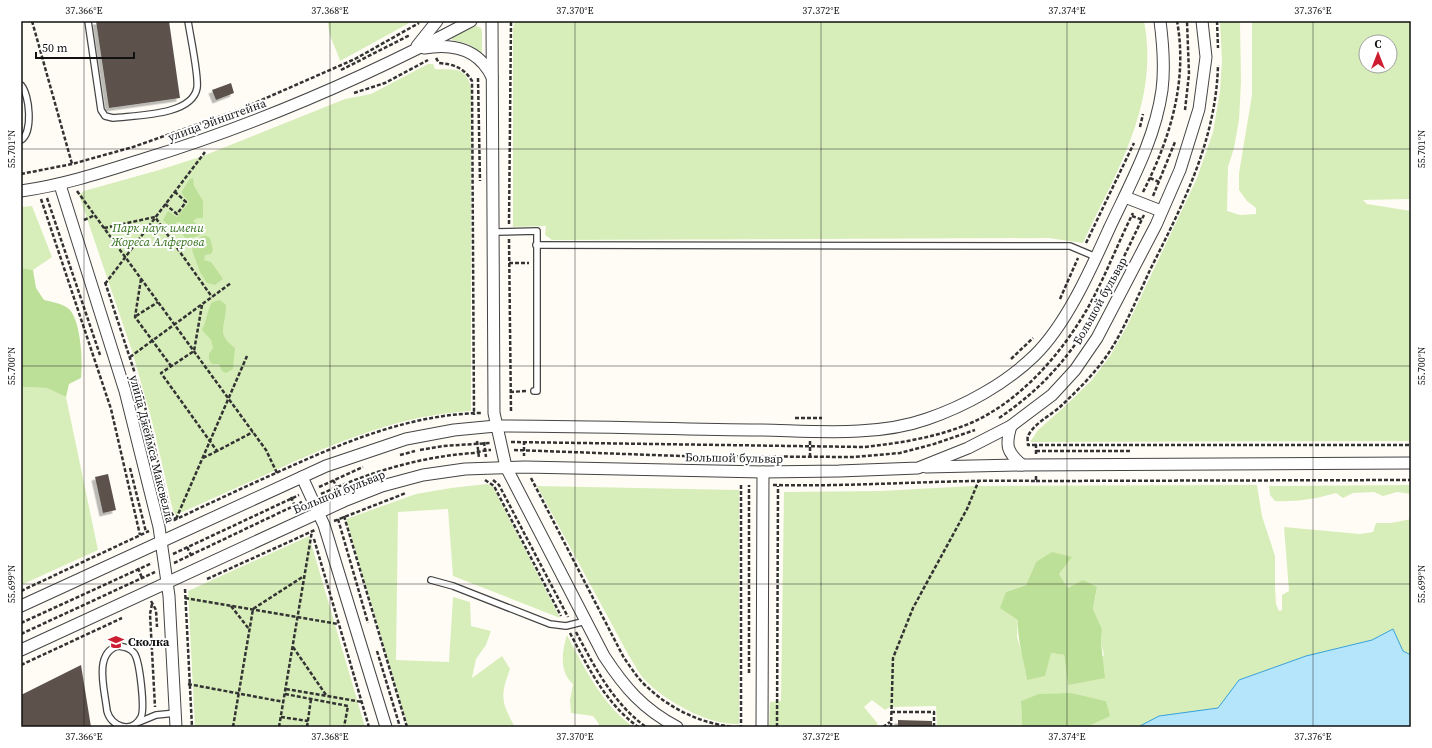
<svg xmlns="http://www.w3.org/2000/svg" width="1432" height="748" viewBox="0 0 1432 748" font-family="'Source Serif 4',serif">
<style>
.green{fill:#d8eeba;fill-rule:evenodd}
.forest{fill:#bde098}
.water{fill:#b5e5fb;stroke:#36a1d8}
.building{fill:#5b514c;filter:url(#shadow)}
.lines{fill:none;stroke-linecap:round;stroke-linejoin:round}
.lane-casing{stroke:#444;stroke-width:8}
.street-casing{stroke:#444;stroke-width:13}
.path{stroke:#333;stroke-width:2.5;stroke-dasharray:4 2;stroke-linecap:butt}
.lane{stroke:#fff;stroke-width:5.5}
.street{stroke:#fff;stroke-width:11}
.ticks{fill:none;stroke:#111;stroke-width:1;stroke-opacity:0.45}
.labels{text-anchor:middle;stroke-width:4;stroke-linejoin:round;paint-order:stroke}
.street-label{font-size:12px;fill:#111;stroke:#fff}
.park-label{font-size:12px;font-style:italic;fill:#316f1a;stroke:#fff}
.poi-label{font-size:12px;font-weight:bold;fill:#111;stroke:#fff;text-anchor:start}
.neatline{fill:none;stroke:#111;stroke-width:1.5}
.ticks-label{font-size:10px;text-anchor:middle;fill:#111}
</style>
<defs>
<filter id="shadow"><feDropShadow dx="-3.5" dy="3.5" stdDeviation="0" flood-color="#0004"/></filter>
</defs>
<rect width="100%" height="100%" fill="#fffcf5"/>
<!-- green -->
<g class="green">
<path d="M328 21H413L340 61C336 47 328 37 328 21Z"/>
<path d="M515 21H1144C1160 103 1116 172 1083 243L1049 238 552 240 545 235 546 226 513 227V28Z"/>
<path d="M1220 21H1240L1241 82 1239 120 1234 148 1228 167 1227 211 1240 215 1256 214V208L1247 201 1239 190V173L1252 95V21H1411V199L1363 200 1367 204 1411 211V441L1030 442 1038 430 1062 409 1091 381 1110 356 1127 326 1197 178 1213 132 1220 91 1222 60ZM1366 42H1390V66H1366Z"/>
<polygon points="476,26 481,28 482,31 482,53 468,44 452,40 452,37"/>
<path d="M428 64H433L435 69C452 70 466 65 471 88V411C401 415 339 441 276 470 243 485 209 500 176 515L173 511 152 421 132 351 79 195 84 191 159 170 203 156 345 99 371 94Z"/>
<polygon points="32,206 52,257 33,270 21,268 21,207"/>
<polygon points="21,387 47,388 66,397 98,550 21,585"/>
<path d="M487 484 493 487 560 618 453 576 448 509 398 512 396 660 449 662 453 597 470 602 471 626 491 631 486 645 476 659 472 678 502 656 510 669C500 696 501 702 515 727H408L346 519 416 494 451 488Z"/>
<path d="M1257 485 1262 516 1275 556V587L1276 604 1279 611 1282 610V595L1289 591 1284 527 1360 534 1373 532 1376 523H1391L1411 519V655L1403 651 1393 629 1372 640 1306 656 1239 680 1218 708 1159 716 1138 727H1087L1109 716 1106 701C1073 694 1053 689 1021 701L1022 727H937L936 706 890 707 885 710 872 700 864 707 878 724 874 727H769L770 702 781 701 784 492 881 491 972 486ZM1071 557 1059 574 1068 588H1097L1093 609 1102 629 1101 643 1104 655 1083 681 1068 685 1064 655 1051 653 1027 680 1024 660 1017 637 1018 620 1006 592 1026 585 1036 562Z"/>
<path d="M1411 485V494L1397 492 1383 496 1374 492 1353 493 1343 498 1336 493C1315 499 1296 502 1275 501L1270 495 1269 486Z"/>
<path d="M537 486 739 490V724C710 726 667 702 647 682 640 676 635 665 629 656Z"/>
<polygon points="309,536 365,727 195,727 188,591"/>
<path d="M567 635C585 669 602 704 633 727H598L599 724 593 716 571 713 570 700 573 684C559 672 562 651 567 635Z"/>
</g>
<!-- forest -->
<g class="forest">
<polygon points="193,178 194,186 203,201 203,218 197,218 193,221 199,226 201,234 195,237 185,238 181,232 181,222 177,222 174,226 168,225 163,220 168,211 177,217 189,202 182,194 182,191 190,179"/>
<polygon points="202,236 206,236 210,238 213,250 211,254 205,255 204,260 211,262 223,279 215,285 207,283 200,272 192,250 193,246"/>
<path d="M21 268 33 270 36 288 44 300C52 302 65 304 70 310 81 323 83 362 81 378L69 384 66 397 47 388 21 387Z"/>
<path d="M220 300 226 305C226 327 215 333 235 348L233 369 226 373 222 371 219 364H212L209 360V354L213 348 211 340 202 330C207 320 207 311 212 302Z"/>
<path d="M1052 552 1072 557 1059 574 1068 588 1083 580 1097 587 1093 609 1102 629 1101 643 1105 678 1068 685 1064 655 1051 653 1045 676 1027 680C1024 659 1017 641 1018 620L1000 608 1006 592 1026 585 1036 562Z"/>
<polygon points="1071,693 1106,701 1110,716 1087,727 1022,727 1021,701 1039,694"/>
</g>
<!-- water -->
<polygon class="water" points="1393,629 1403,651 1411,655 1411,727 1138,727 1159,716 1218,708 1239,680 1306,656 1372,640"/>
<!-- building -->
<g class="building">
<polygon points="96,21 169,21 180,98 109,108"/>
<polygon points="231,83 234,93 216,100 212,90"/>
<polygon points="108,474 116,510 103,513 95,477"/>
<polygon points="81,665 91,727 21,727 21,695"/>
<polygon points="898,720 932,721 932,727 898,727"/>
</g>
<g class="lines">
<defs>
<g id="lane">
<path d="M88 21 101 110 105 116 113 118C136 115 192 116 197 88 199 76 190 35 188 21"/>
<path d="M21 85C30 95 33 133 21 140"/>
<polyline points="494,232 537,231 537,391 534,391"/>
<polyline points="536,245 1070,246 1096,257"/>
<polyline points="431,580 453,586 550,624 566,626 586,621"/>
<path d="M118 646C125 647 130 648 134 653 140 661 145 709 141 717 132 734 111 727 107 711 105 691 93 653 118 646Z"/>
<polyline points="139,722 156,715 176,713"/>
</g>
<g id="street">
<path d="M492 21 494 413 506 467 604 656C625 688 643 709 677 727"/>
<polyline points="417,46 437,21"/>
<path d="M424 48C453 43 479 49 492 77"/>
<polyline points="60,185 125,391 159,527 169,596 176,727"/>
<path d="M21 191C64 185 103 172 144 159 258 124 366 77 471 21"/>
<polyline points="1125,197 1161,211"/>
<path d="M1011 426C1005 446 1007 452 1022 465"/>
<polyline points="926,467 1022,465 1411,463"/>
<polyline points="302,477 324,525 386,727"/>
<path d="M21 606 326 466 406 439 454 430 496 426C585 426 673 429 761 430 814 431 876 437 927 419 965 406 1005 384 1034 356 1066 325 1091 269 1109 229 1130 184 1155 140 1162 90 1165 67 1163 44 1160 21"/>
<polyline points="21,650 344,501 382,486 423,475 465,469 525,467 763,472 839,471 918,468 968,448 1011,426 1052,395 1075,370 1097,338 1156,225 1180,170 1199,109 1206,57 1202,21"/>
<polyline points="762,727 763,472"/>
</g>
</defs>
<!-- lane casing -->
<use href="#lane" class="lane-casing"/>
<!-- street casing -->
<use href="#street" class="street-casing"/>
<!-- path -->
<g class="path">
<polyline points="32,21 72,164"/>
<polyline points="1217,21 1218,48"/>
<path d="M436 58 439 63C454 64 464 68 472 81L474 415"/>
<polyline points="341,70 410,35"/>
<polyline points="478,78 480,181"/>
<polyline points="354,93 385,83 428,60"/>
<polyline points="1185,110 1189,74 1187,21"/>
<polyline points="1140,127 1143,114"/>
<polyline points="21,174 72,164 133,147 241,109 355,59 419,23"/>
<polyline points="1150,178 1159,182"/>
<polyline points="77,191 266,450 277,473"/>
<path d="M1143 192C1170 139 1188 81 1177 21"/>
<polyline points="1153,196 1175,142"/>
<polyline points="47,198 100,355"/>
<polyline points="41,199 111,409 140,535"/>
<polyline points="165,204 177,214 186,202 175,192"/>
<polyline points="1132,216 1143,220"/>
<polyline points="84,220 95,215"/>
<polyline points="509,224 511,21"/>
<polyline points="104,228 155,217 212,297"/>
<polyline points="509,239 511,413"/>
<polyline points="1086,243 1134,143"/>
<polyline points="509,263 529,263"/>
<polyline points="1119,267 1144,215"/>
<polyline points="141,279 135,317 171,366"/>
<polyline points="105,282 143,398 169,509 176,520"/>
<polyline points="105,284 205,152"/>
<polyline points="1060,299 1078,258"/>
<polyline points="202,305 194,351 161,373 217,451 253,432"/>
<polyline points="136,316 158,302"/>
<polyline points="130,357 231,283"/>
<polyline points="1011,359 1033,338"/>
<polyline points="510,392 526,391"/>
<polyline points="795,418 822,418"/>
<path d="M999 418C1040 390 1065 362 1091 321"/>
<polyline points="477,441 479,458"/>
<polyline points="524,441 524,456"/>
<polyline points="810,441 810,456"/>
<polyline points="484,442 486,457"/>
<path d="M511 442 864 447C901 443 939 437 973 422 1021 400 1060 355 1086 311 1104 280 1117 245 1133 213"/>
<path d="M1036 445H1028C1028 442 1027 438 1028 436 1034 423 1052 415 1062 405 1078 390 1095 373 1108 354 1125 328 1137 298 1150 270 1183 204 1216 141 1218 65"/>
<polyline points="420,450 443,446 490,443"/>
<polyline points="514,450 681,456 853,457 900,453 934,444 975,430"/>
<polyline points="1036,451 1131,451"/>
<polyline points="1036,454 1036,445 1411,445"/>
<polyline points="400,455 415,451"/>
<polyline points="203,458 217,451"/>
<polyline points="130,468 146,532"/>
<path d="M531 478 624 658C630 666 636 676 643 683 668 708 699 723 733 727"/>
<polyline points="333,480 339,491"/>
<polyline points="485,480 494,486 561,616"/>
<polyline points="493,480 499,485 568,617"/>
<polyline points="1036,481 1411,480"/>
<path d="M773 485C861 487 948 479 1036 481V475"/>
<polyline points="319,487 363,467"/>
<path d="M321 494C370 472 419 457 473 453 479 452 485 450 491 450"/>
<polyline points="291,497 297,511"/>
<polyline points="344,516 407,727"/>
<polyline points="176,519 247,356"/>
<polyline points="338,519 368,623"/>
<polyline points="334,521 406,493"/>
<path d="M168 523C204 506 240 489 276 473 342 443 409 414 482 413"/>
<polyline points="314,539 369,727"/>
<polyline points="187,547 192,557"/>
<polyline points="173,554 299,495"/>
<polyline points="174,563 302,502"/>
<polyline points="138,568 142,578"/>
<polyline points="207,579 315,530"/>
<polyline points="185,589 192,727"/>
<polyline points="21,591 149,531"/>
<polyline points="185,598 338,624"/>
<polyline points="151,601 156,610 157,627"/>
<polyline points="152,604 150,614 155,707"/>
<polyline points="231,606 249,629"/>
<polyline points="21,623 152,563"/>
<path d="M576 632C595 668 613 703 646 727"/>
<path d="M570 633C589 669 605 702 638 727"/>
<polyline points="21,634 155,572"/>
<polyline points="293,647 326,695"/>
<polyline points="377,651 400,727"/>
<polyline points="21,665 122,618"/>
<polyline points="749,673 749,485"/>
<polyline points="188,684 284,702"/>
<polyline points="286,689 362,702"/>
<polyline points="285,694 348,706 344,727"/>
<polyline points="891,712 934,712 934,727"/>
<polyline points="281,717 308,721"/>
<polyline points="233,727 253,609 304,576"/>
<polyline points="279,727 312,531"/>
<polyline points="307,727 311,699"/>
<polyline points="739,727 741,727 741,485"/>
<polyline points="777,727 778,486"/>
<polyline points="883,727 890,722"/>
<polyline points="891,727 893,658 913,608 967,509 979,480"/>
</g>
<!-- lane -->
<use href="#lane" class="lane"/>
<!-- street -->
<use href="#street" class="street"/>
</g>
<!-- ticks -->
<path class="ticks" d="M84 21V727M330 21V727M575 21V727M821 21V727M1067 21V727M1313 21V727M21 149H1411M21 366H1411M21 584H1411"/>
<!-- icons -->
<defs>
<symbol id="school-bare" viewBox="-9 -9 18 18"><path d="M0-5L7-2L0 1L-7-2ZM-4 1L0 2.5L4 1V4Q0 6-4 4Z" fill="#cd1d30" stroke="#fff" stroke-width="2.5" paint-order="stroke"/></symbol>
</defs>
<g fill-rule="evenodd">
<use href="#school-bare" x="105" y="631" width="22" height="22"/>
</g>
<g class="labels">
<!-- street labels -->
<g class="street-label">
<text transform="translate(217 120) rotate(-20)" y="4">улица Эйнштейна</text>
<text transform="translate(1100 301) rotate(-61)" y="4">Большой бульвар</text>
<text transform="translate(152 449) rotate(76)" y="4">улица Джеймса Максвелла</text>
<text transform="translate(734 458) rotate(1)" y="4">Большой бульвар</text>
<text transform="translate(339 492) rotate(-22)" y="4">Большой бульвар</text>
</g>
<!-- park labels -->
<g class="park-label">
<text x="158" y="232">Парк наук имени<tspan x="158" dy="14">Жореса Алферова</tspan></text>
</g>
<!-- poi labels -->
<g class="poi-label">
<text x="128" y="646">Сколка</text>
</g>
</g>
<!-- border -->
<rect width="1432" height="748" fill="none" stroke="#ffffff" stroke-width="44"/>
<!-- north arrow -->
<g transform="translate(1378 54)"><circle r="19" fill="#ffffff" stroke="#a0a0a0"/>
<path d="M0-3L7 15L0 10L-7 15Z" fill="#cd1d30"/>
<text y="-6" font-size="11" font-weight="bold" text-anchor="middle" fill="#111111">С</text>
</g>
<!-- scale -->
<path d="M36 52v6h98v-6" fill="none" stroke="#111111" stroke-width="2"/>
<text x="42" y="52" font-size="12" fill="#111111" stroke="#ffffff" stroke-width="3" paint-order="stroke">50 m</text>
<rect x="22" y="22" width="1388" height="704" class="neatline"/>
<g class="ticks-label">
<text x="84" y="14">37.366°E</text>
<text x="330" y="14">37.368°E</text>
<text x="575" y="14">37.370°E</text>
<text x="821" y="14">37.372°E</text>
<text x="1067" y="14">37.374°E</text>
<text x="1313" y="14">37.376°E</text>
<text transform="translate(11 149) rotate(-90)" y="4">55.701°N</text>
<text transform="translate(1421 149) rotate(-90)" y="4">55.701°N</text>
<text transform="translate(11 366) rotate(-90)" y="4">55.700°N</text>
<text transform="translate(1421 366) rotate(-90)" y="4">55.700°N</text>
<text transform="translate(11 584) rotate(-90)" y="4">55.699°N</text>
<text transform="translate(1421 584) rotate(-90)" y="4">55.699°N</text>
<text x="84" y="740">37.366°E</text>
<text x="330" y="740">37.368°E</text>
<text x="575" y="740">37.370°E</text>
<text x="821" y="740">37.372°E</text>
<text x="1067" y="740">37.374°E</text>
<text x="1313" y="740">37.376°E</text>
</g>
</svg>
